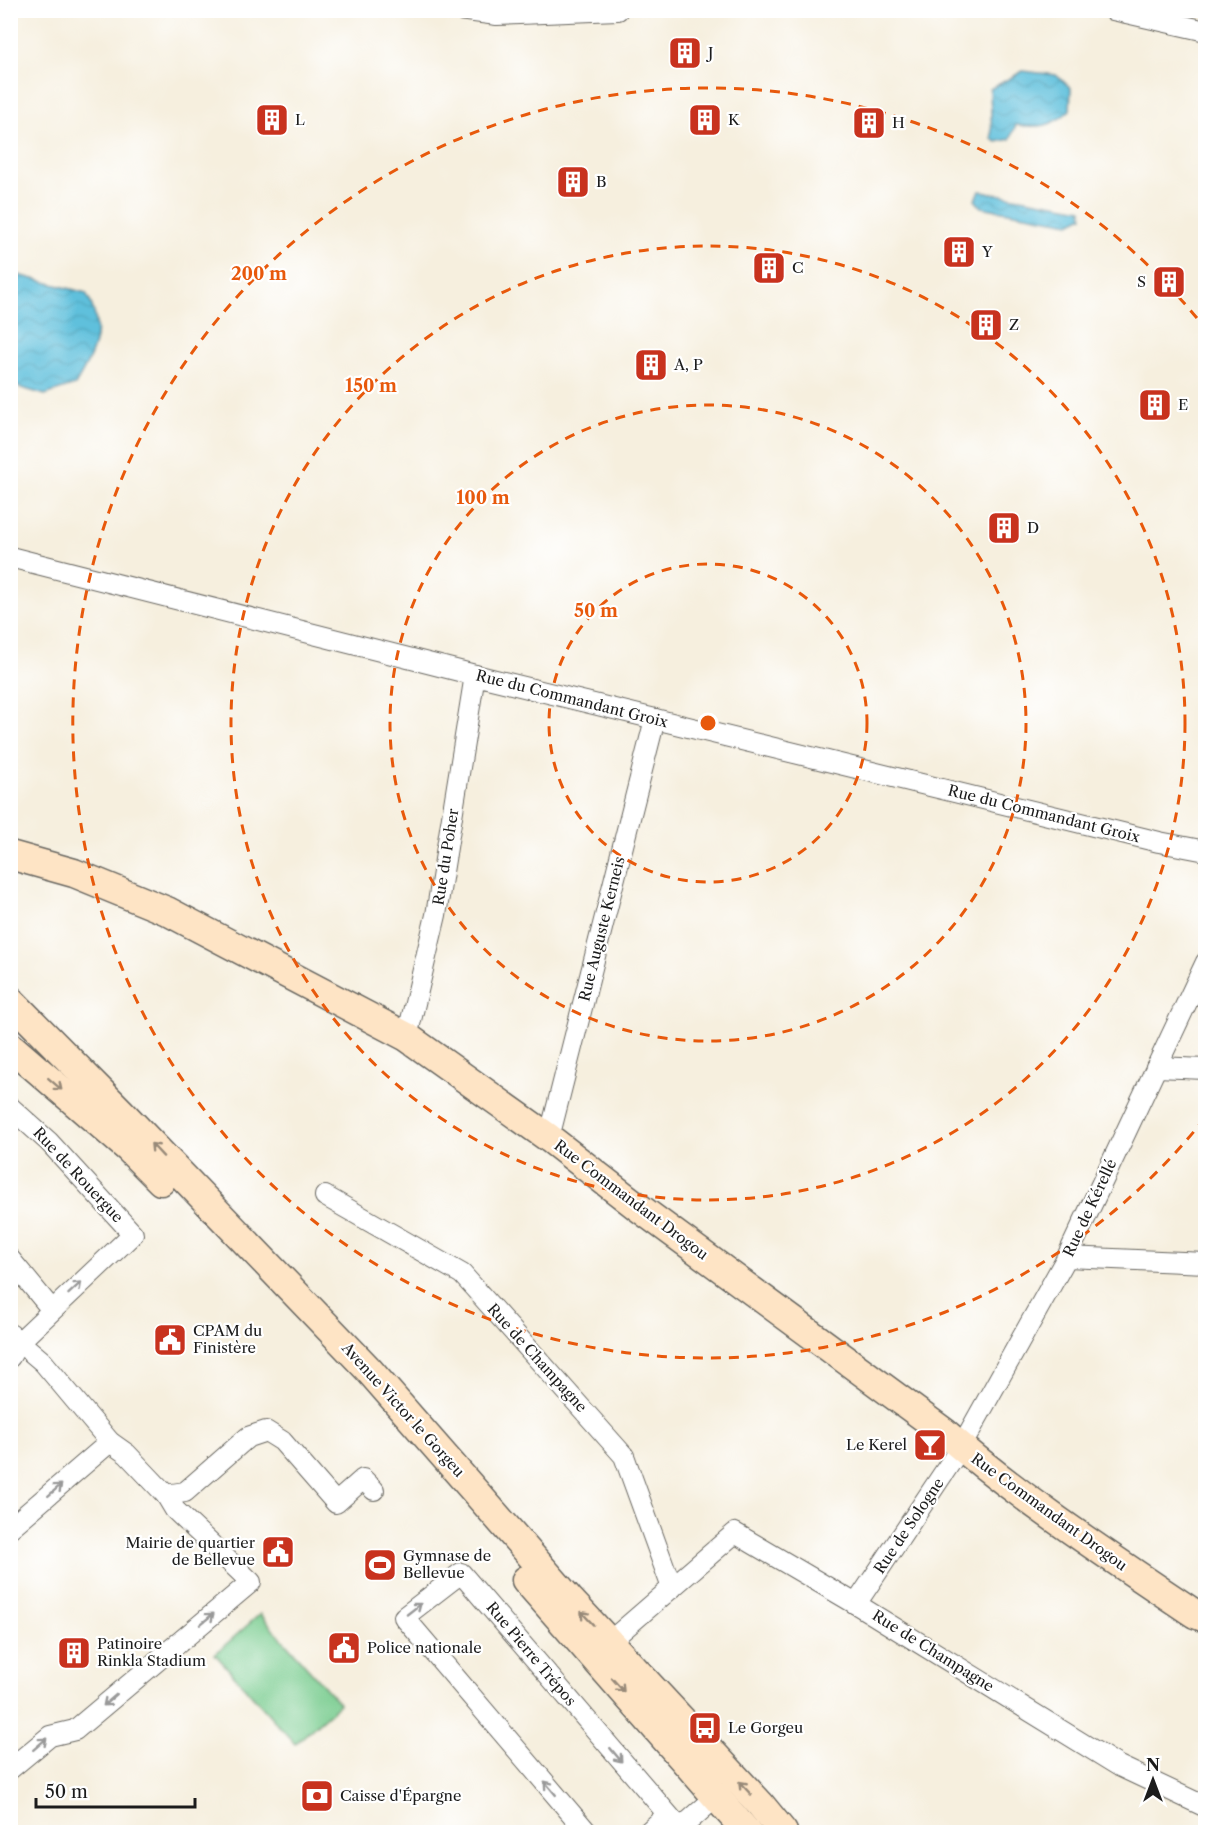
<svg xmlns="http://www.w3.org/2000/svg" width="1216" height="1843" viewBox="0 0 1216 1843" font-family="'Libre Caslon Text',serif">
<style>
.park{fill:#79cc8f;stroke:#4a7456;stroke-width:1.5}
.water{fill:url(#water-waves);stroke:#3d6e7c;stroke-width:1.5}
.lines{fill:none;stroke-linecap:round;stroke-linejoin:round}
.street-casing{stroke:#686660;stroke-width:22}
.secondary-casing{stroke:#686660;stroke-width:31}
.street{stroke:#fff;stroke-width:20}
.secondary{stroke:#fee4c5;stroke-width:28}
.oneway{stroke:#988a79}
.oneway2{stroke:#999}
.ring{fill:none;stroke:#e8590c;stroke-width:3;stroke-dasharray:10 8}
.labels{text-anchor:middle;stroke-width:4.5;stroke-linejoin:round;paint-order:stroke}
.poi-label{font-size:15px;fill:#1c1c1c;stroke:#fff;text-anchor:start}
.street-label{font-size:15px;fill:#1c1c1c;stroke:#fff}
.centre{fill:#e8590c;stroke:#fff;stroke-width:3}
.ring-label{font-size:18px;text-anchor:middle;font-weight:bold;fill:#e8590c;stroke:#fff;stroke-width:4.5;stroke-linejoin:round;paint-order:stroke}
</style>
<defs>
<pattern id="water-waves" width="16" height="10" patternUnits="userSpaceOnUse" patternTransform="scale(1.5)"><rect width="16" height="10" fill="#5ec0dc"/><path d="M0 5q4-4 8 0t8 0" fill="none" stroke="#51a4bc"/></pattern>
</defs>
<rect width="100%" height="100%" fill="#fff"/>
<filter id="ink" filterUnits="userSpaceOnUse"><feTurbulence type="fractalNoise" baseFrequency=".0167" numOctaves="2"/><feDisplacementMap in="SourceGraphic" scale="12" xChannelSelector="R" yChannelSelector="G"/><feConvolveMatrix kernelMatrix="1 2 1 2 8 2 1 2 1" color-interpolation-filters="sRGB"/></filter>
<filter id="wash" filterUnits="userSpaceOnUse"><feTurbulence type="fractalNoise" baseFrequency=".008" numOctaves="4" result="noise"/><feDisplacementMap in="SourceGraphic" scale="24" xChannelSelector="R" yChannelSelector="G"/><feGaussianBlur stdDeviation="1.35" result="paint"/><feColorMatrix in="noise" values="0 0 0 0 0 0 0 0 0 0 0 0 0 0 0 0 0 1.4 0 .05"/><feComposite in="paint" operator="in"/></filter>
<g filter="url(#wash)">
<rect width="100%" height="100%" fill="#f6efde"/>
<!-- park -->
<polygon class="park" points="260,1614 340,1704 295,1744 215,1654"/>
<!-- water -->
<g class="water">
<path d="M1023 71 1056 75 1071 88 1070 110C1052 127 1040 128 1016 125L1010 139 997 142 992 139 990 89Z"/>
<polygon points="980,191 1082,209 1083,216 1070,223 981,207 975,200"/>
<path d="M11 273 86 293C106 330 95 351 75 385L45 395 11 385Z"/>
</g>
</g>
<g filter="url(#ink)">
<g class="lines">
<defs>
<g id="street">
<polyline points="459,10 497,15 618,10"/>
<polyline points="1113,10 1206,31"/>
<polyline points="10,557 475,675 1159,842 1206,851"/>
<polyline points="407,1037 436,915 475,675"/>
<polyline points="1156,1067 1206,1069"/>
<polyline points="10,1107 49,1142 133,1234 18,1343 10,1357"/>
<polyline points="549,1138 655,719"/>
<polyline points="325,1196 462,1274 624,1456 672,1588"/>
<polyline points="1067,1257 1206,1263"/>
<polyline points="10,1259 52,1310"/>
<polyline points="10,1334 43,1362 110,1442 127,1454 166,1495 175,1510 251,1582 75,1730 50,1736 10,1769"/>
<polyline points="166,1495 185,1492 248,1437 266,1431 282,1441 336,1503 363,1479 374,1490"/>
<polyline points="10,1528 110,1442"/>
<polyline points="856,1604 961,1447 1067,1257 1206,962"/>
<polyline points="609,1642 735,1533 856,1604 1119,1766 1206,1807"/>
<polyline points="680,1829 717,1796"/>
<polyline points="587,1832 404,1617 461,1573 683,1832"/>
<polyline points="648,1832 667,1815"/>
</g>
<g id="secondary">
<path d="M10 855 74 873 167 911 407 1037 549 1138 638 1207 944 1432C1022 1500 1109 1556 1195 1614L1206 1618"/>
<polyline points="10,1000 121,1112 368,1369 569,1599 760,1804 783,1832"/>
<polyline points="10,1046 129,1149 161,1181"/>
<polyline points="526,1580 747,1832"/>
</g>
</defs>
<!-- street casing -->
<use href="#street" class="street-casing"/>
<!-- secondary casing -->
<use href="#secondary" class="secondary-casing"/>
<!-- street -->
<use href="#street" class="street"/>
<!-- secondary -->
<use href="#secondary" class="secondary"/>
</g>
<!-- one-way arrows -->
<defs><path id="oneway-shaft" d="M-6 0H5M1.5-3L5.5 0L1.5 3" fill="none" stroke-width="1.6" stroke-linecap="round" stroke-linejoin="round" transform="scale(1.5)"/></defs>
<g class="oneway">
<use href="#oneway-shaft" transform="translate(55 1084) rotate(41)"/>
<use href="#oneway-shaft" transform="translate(157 1150) rotate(-133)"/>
<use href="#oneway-shaft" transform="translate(587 1618) rotate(-133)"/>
<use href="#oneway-shaft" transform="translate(618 1685) rotate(48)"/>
<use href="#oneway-shaft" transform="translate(745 1788) rotate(-133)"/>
</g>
<g class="oneway2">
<use href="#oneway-shaft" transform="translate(75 1288) rotate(-43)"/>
<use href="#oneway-shaft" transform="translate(55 1490) rotate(-41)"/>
<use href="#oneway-shaft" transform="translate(414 1609) rotate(-38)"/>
<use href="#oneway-shaft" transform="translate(207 1619) rotate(-39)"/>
<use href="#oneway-shaft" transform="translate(110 1700) rotate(139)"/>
<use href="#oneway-shaft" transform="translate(40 1744) rotate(-41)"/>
<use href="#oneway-shaft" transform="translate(616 1755) rotate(50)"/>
<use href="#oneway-shaft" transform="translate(550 1788) rotate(-130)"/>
</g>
</g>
<!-- distance rings -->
<g class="ring">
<circle cx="708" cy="723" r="159"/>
<circle cx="708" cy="723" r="318"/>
<circle cx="708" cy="723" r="477"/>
<path d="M1205 1118A635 635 0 1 1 1205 328"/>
</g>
<!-- icons -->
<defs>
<symbol id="building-square" viewBox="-11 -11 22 22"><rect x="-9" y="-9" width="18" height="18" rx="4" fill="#c8321e" stroke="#fff"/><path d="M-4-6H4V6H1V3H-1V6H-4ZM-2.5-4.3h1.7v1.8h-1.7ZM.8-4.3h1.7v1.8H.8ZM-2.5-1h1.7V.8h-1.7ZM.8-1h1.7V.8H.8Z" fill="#fff"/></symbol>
<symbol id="civic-square" viewBox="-11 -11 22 22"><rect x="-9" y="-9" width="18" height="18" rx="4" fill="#c8321e" stroke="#fff"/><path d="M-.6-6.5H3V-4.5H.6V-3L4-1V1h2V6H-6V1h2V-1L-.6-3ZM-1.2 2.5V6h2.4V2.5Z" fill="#fff"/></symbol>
<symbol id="bar-square" viewBox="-11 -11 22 22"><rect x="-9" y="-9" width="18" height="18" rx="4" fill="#c8321e" stroke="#fff"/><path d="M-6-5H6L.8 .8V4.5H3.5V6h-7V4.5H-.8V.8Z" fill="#fff"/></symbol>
<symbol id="stadium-square" viewBox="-11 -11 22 22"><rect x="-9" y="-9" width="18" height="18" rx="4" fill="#c8321e" stroke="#fff"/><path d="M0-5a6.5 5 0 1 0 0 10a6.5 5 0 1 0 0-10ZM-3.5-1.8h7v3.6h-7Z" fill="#fff"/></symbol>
<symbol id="bus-square" viewBox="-11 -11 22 22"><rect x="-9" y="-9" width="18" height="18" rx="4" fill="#c8321e" stroke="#fff"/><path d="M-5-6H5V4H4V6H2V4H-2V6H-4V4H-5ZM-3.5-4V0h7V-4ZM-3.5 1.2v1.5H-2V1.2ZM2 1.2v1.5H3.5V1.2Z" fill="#fff"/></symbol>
<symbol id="bank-square" viewBox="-11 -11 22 22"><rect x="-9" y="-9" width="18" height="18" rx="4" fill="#c8321e" stroke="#fff"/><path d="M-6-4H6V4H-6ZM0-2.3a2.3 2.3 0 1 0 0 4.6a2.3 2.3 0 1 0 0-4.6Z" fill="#fff"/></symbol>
</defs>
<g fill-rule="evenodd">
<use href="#building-square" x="666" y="34" width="38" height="38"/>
<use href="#building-square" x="253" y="101" width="38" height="38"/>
<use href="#building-square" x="686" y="101" width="38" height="38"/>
<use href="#building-square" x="850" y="104" width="38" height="38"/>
<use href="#building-square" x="554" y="163" width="38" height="38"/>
<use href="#building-square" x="940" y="233" width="38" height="38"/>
<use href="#building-square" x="750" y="249" width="38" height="38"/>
<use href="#building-square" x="1150" y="263" width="38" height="38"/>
<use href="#building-square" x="967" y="306" width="38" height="38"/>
<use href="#building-square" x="632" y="346" width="38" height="38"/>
<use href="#building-square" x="1136" y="386" width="38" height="38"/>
<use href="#building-square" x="985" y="509" width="38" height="38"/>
<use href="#civic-square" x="151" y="1321" width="38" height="38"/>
<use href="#bar-square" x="911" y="1426" width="38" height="38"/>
<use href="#civic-square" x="259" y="1533" width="38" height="38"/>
<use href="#stadium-square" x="361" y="1546" width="38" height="38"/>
<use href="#civic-square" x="325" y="1629" width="38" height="38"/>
<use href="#building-square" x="55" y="1634" width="38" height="38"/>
<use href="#bus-square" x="686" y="1709" width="38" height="38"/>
<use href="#bank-square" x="298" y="1777" width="38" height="38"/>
</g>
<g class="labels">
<!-- poi labels -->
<g class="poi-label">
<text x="708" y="58">J</text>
<text x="295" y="125">L</text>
<text x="728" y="125">K</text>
<text x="892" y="128">H</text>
<text x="596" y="187">B</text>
<text x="982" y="257">Y</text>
<text x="792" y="273">C</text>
<text x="1146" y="287" text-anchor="end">S</text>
<text x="1009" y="330">Z</text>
<text x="674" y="370">A, P</text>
<text x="1178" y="410">E</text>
<text x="1027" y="533">D</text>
<text x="193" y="1336">CPAM du<tspan x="193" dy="17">Finistère</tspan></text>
<text x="907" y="1450" text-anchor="end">Le Kerel</text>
<text x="255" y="1548" text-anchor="end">Mairie de quartier<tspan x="255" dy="17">de Bellevue</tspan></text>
<text x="403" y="1561">Gymnase de<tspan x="403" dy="17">Bellevue</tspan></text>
<text x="97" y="1649">Patinoire<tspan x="97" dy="17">Rinkla Stadium</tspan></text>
<text x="367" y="1653">Police nationale</text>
<text x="728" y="1733">Le Gorgeu</text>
<text x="340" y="1801">Caisse d'Épargne</text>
</g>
<!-- street labels -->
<g class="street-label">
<text transform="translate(572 699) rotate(14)" y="5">Rue du Commandant Groix</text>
<text transform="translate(1044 814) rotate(14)" y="5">Rue du Commandant Groix</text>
<text transform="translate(446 857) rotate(-81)" y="5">Rue du Poher</text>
<text transform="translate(602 929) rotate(-76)" y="5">Rue Auguste Kerneis</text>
<text transform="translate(78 1175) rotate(47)" y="5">Rue de Rouergue</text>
<text transform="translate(631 1200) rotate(37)" y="5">Rue Commandant Drogou</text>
<text transform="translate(1090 1208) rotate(-65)" y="5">Rue de Kérellé</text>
<text transform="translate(537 1358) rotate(48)" y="5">Rue de Champagne</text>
<text transform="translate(403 1410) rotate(48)" y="5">Avenue Victor le Gorgeu</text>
<text transform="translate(1049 1512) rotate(36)" y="5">Rue Commandant Drogou</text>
<text transform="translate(909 1526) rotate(-56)" y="5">Rue de Sologne</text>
<text transform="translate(933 1651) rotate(32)" y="5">Rue de Champagne</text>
<text transform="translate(531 1654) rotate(50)" y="5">Rue Pierre Trépos</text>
</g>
</g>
<circle cx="708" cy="723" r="9" class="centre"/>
<g class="ring-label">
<text x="259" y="280">200 m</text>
<text x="371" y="392">150 m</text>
<text x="483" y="504">100 m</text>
<text x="596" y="617">50 m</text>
</g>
<!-- margin -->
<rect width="1216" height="1843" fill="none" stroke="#fff" stroke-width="36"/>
<!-- north arrow -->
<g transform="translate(1153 1780)" stroke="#ffffff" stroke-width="4.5" paint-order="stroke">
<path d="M0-4.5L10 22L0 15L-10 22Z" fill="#1c1c1c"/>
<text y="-9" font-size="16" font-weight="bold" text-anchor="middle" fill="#1c1c1c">N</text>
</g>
<!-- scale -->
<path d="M36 1798v9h159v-9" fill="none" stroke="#1c1c1c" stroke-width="3"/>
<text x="45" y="1798" font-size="18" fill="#1c1c1c" stroke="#ffffff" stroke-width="4.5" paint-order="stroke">50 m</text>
</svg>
